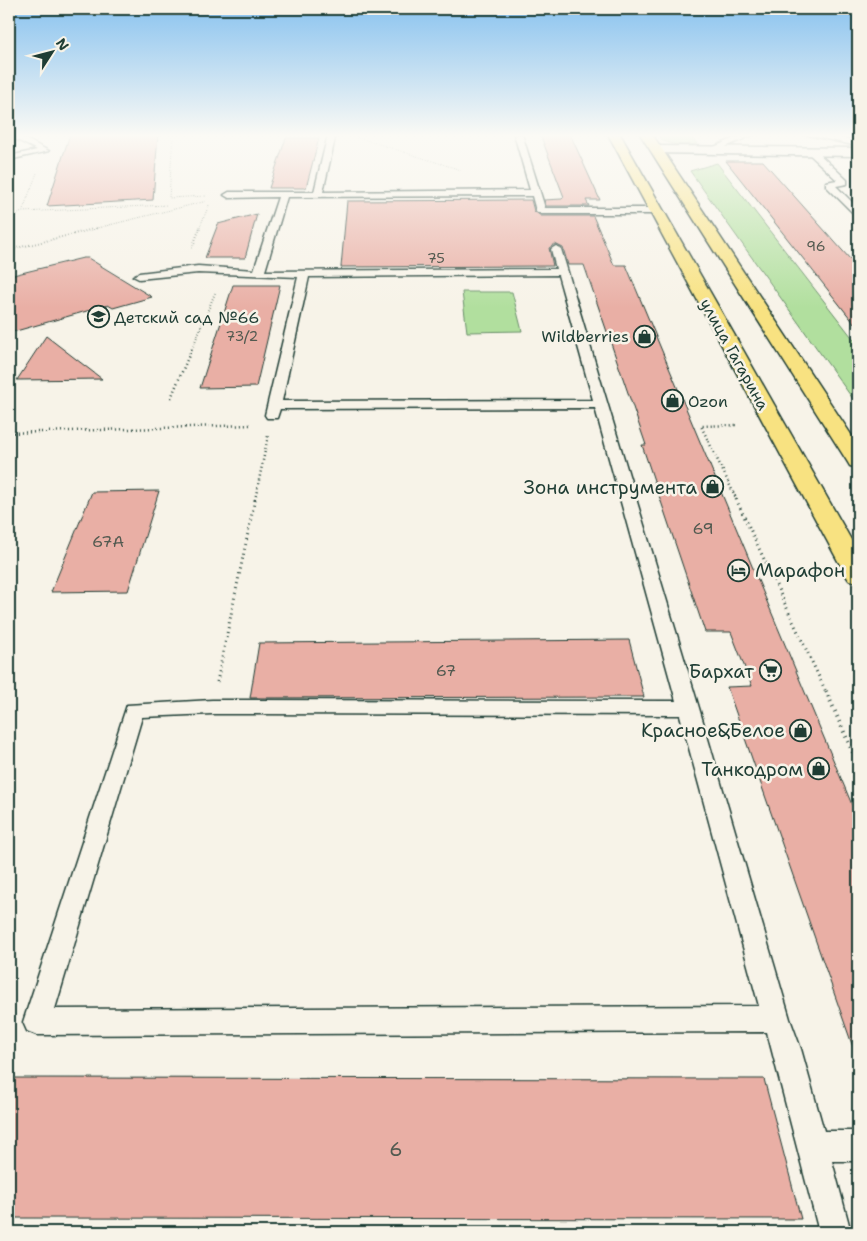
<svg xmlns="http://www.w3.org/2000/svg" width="867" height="1241" viewBox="0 0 867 1241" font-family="'Shantell Sans',sans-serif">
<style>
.green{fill:#b1df9e;stroke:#688e69}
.building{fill:#e9afa5;stroke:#1f3d34}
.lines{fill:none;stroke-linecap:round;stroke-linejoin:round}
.service-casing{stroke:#1f3d34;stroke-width:3}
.minor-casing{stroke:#1f3d34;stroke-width:3}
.primary-casing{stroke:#1f3d34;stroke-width:3}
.path-far4{stroke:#1f3d34;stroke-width:1;stroke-dasharray:0.5 2;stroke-linecap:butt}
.path-far3{stroke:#1f3d34;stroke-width:2;stroke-dasharray:0.5 2.5;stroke-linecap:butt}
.path-far2{stroke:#1f3d34;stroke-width:2.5;stroke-dasharray:1 3;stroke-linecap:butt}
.path-far1{stroke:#1f3d34;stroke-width:3;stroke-dasharray:1 4;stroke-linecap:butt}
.path{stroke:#1f3d34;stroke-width:4;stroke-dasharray:1 4.5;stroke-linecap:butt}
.service{fill:#f7f3e8;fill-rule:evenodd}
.minor{fill:#f7f3e8;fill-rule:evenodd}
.primary{fill:#f8e281;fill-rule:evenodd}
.labels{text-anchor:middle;stroke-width:5;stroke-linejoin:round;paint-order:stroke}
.far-number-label{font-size:14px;fill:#525a50}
.far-poi-label{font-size:16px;fill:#1f3d34;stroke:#f7f3e8;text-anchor:start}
.far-street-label{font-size:16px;fill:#1f3d34;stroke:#f7f3e8}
.number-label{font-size:16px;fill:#525a50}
.poi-label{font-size:19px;fill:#1f3d34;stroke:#f7f3e8;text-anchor:end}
.near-number-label{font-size:19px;fill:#525a50}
</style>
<rect width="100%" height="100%" fill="#f7f3e8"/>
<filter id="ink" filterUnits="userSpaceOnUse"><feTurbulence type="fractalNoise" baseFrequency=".02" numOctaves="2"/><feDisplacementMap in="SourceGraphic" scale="10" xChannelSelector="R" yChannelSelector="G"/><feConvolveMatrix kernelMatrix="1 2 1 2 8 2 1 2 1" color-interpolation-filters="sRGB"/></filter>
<g filter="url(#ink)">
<!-- green -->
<g class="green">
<path d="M657 134H689L697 144C683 145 665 147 657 134Z"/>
<polygon points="717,163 858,345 858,406 690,171"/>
<polygon points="462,292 512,292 522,331 467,332"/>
</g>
<!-- building -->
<g class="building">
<polygon points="70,134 158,134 153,200 47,206"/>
<polygon points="540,134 570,134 600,200 586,200 589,206 546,206 544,200 562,199 564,197"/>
<polygon points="286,138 319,138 306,188 269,188"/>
<polygon points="726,161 763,161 858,268 858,328"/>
<polygon points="531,200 534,211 541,216 593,216 614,265 626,265 858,819 858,1050 854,1050 727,687 752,686 731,632 705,632 642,445 646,445 584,265 568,265 563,248 555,244 549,248 553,266 341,267 347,201"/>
<polygon points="257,214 245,258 205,258 218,224"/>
<polygon points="83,258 88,258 152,297 113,308 108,305 9,333 9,276"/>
<polygon points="233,285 280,285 256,387 200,388"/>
<polygon points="46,336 102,379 17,380"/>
<polygon points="159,491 128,591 51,592 92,492"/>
<polygon points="629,640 644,697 250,698 259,643"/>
<polygon points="9,1078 764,1079 801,1219 9,1218"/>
</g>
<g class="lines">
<defs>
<g id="service">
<polygon points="9,134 16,134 49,151 9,160 9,156 37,150 9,136"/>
<path d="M328 134H336L323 192 530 190 514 134H522L545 208H654L659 211 654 214H541L536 211 532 196 287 197 265 271 556 269 551 249 556 246 561 249 699 708 790 1019 801 1049 824 1131H858V1161H832L851 1232H819L767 1032 37 1035 27 1031 23 1022 127 705 212 700 676 701 595 408 280 409 277 418H267L265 415 298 277 198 273 139 279 133 276 139 273 198 266 254 270 278 197 229 198 224 195 229 192H314ZM558 275 593 400 282 401 309 277ZM212 714 680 715 759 1006 55 1009 142 717Z"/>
<polygon points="744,134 755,134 714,152 707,150"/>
<polygon points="803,134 830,134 858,142 858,146"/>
<polygon points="808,149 814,149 847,180 847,184 836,186 858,208 858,216 855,215 826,186 826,182 837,180 808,153"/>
</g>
<polygon id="minor" points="657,146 858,148 858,156 653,153 651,150"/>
<g id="primary">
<polygon points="608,134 620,134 858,552 858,582 849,580 845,574"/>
<polygon points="640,134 652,134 858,445 858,468 850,466 847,461"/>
</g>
</defs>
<!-- service casing -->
<use href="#service" class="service-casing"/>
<!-- minor casing -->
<use href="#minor" class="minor-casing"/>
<!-- primary casing -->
<use href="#primary" class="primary-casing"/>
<!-- path-far4 -->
<g class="path-far4">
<polyline points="173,134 169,198 206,196"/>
<polyline points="353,136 461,170"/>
<polyline points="37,173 22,212 167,205"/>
<polyline points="9,219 22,212"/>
<polyline points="93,229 207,201"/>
<polyline points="199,229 209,205"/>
</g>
<!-- path-far3 -->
<g class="path-far3">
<polyline points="192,248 200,228"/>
<polyline points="9,250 98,228"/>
<polyline points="192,349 215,293"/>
</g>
<!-- path-far2 -->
<g class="path-far2">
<polyline points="171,398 192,348"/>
<polyline points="9,433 250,425"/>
<polyline points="255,500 268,436"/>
<polyline points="737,500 701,426 737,425"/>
</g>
<!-- path-far1 -->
<g class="path-far1">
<polyline points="736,499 826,692"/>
<polyline points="217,682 255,499"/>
</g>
<!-- path -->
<polyline class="path" points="826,691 858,764"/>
<!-- service -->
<use href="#service" class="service"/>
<!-- minor -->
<use href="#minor" class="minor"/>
<!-- primary -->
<use href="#primary" class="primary"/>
</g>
</g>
<!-- sky -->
<linearGradient id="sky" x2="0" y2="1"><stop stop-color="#88c2ef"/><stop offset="0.44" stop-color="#fbfaf5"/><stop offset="1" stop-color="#fbfaf5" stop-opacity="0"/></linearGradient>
<rect width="867" height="308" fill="url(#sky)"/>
<!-- icons -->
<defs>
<symbol id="school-ring" viewBox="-11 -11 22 22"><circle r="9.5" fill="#f7f3e8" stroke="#1f3d34" stroke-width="1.5"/><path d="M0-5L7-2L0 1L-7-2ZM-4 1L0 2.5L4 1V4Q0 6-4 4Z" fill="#1f3d34"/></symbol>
<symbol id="shop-ring" viewBox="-11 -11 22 22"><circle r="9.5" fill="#f7f3e8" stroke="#1f3d34" stroke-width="1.5"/><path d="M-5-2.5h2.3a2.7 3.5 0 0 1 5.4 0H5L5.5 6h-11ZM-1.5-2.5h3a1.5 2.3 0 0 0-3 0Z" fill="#1f3d34"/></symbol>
<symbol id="hotel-ring" viewBox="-11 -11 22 22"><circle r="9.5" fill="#f7f3e8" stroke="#1f3d34" stroke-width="1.5"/><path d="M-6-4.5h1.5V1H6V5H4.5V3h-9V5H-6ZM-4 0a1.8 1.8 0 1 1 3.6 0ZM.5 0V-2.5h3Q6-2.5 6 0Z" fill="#1f3d34"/></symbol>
<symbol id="supermarket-ring" viewBox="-11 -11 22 22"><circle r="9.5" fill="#f7f3e8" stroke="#1f3d34" stroke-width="1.5"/><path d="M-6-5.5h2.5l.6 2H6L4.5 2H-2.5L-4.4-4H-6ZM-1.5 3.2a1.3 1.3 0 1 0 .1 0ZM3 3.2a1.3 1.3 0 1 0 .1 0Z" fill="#1f3d34"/></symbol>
</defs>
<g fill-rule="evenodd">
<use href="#school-ring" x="86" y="304" width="25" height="25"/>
<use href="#shop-ring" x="632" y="324" width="25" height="25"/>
<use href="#shop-ring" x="660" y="388" width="25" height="25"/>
<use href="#shop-ring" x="700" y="474" width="25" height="25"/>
<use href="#hotel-ring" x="726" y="558" width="25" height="25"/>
<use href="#supermarket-ring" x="758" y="658" width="25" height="25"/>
<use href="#shop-ring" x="788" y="718" width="25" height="25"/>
<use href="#shop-ring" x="806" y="756" width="25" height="25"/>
</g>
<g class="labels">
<!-- far-number labels -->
<g class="far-number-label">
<text x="816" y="251">96</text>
<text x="436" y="263">75</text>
<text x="242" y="341">73/2</text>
</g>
<!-- far-poi labels -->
<g class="far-poi-label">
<text x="114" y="323">Детский сад №66</text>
<text x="629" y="342" text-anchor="end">Wildberries</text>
<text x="688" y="407">Ozon</text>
</g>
<!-- far-street labels -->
<g class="far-street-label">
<text transform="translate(735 354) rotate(61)" y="6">улица Гагарина</text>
</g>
<!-- number labels -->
<g class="number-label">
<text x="703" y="534">69</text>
<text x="108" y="547">67А</text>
<text x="446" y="676">67</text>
</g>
<!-- poi labels -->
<g class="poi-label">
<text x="697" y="494">Зона инструмента</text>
<text x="755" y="577" text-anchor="start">Марафон</text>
<text x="754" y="678">Бархат</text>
<text x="785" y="737">Красное&amp;Белое</text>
<text x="803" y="776">Танкодром</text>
</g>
<!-- near-number labels -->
<g class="near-number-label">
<text x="396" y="1156">6</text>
</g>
</g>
<!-- margin -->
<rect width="867" height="1241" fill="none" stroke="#f7f3e8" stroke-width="30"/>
<rect x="15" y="15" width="837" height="1211" fill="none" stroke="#1f3d34" stroke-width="2" filter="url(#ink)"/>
<!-- north arrow -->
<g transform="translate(52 52) rotate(54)" stroke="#f7f3e8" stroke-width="4" paint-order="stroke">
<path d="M0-4L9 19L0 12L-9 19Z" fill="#1f3d34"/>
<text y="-8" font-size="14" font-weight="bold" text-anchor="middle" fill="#1f3d34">N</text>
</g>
</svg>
